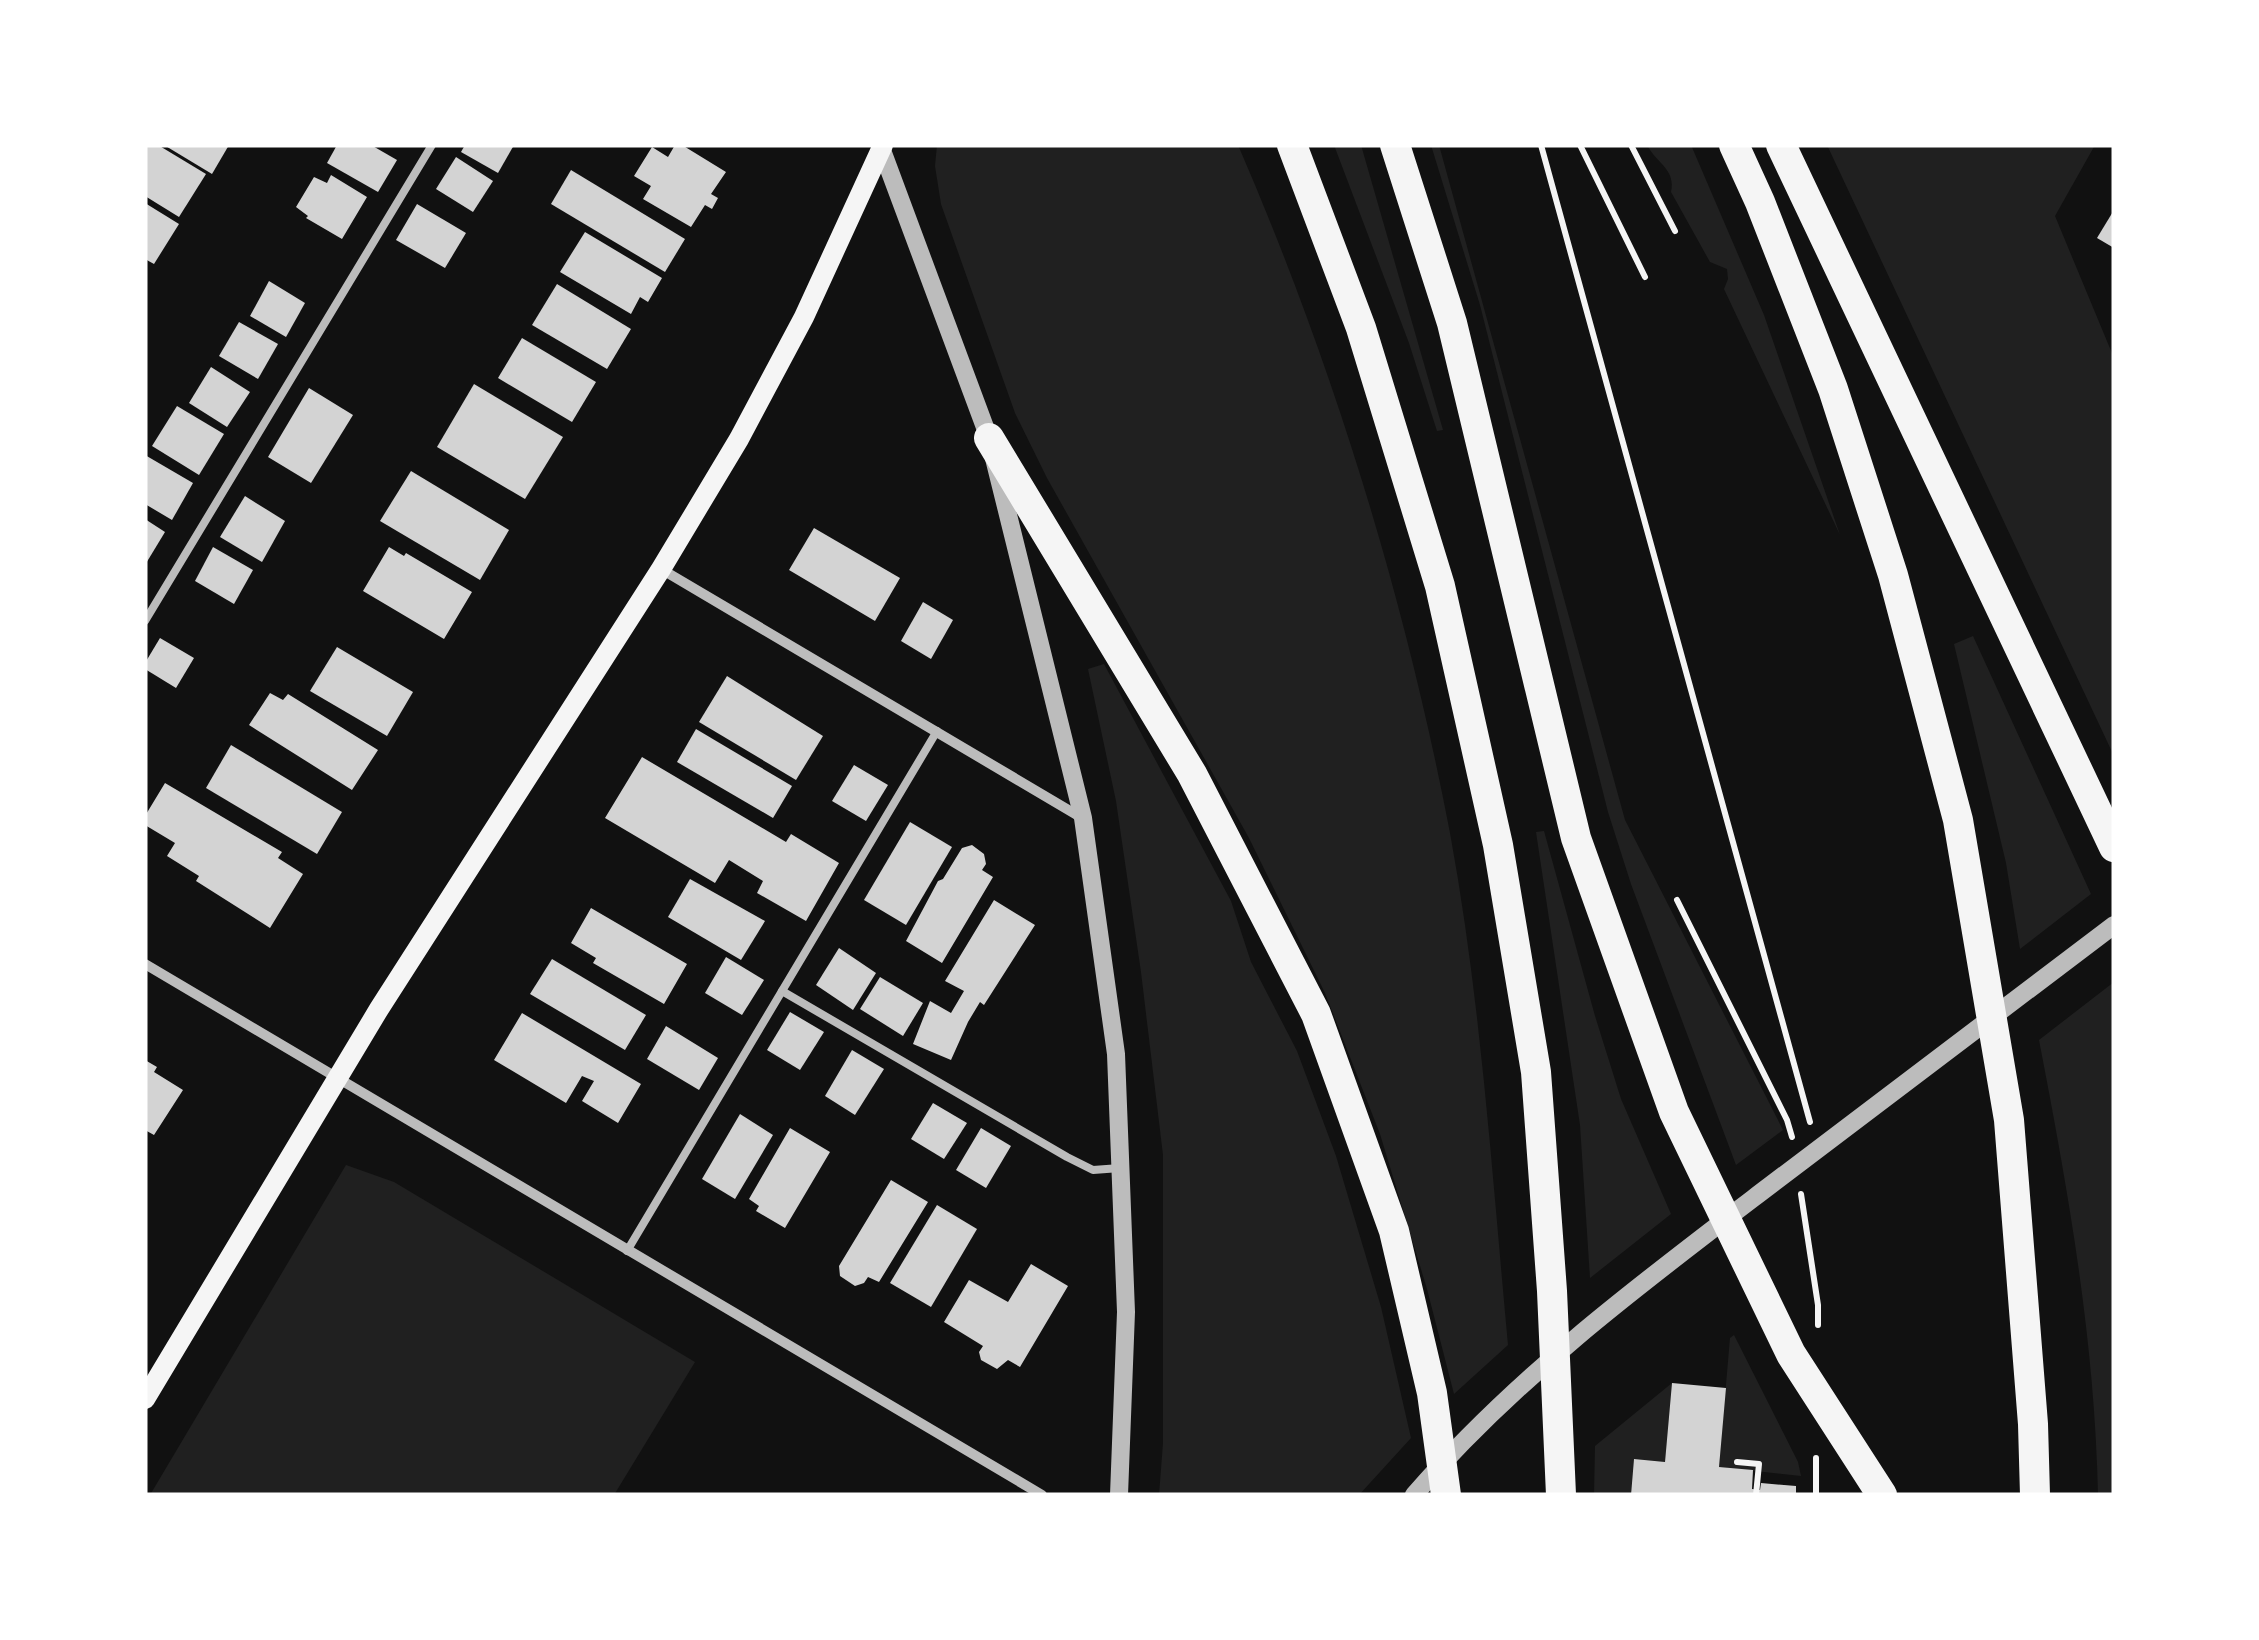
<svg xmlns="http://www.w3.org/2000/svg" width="2259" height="1640" viewBox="0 0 2259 1640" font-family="Mulish,sans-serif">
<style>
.green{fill:#202020}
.building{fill:#d3d3d3}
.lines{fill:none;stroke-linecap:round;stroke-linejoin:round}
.path{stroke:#f5f5f5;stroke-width:6}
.service{stroke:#bcbcbc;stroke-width:8}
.minor{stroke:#bcbcbc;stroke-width:10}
.tertiary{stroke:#bcbcbc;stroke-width:18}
.secondary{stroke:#f5f5f5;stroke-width:20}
.motorway{stroke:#f5f5f5;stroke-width:30}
</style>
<rect width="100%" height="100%" fill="#111"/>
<!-- green -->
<g class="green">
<path d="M937 145H1238C1333 364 1405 598 1450 833 1481 1002 1492 1174 1508 1345L1454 1394 1427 1289 1380 1134 1325 993 1249 838 1047 478 1015 413 941 204 935 166Z"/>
<polygon points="1334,145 1361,145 1443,430 1437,431 1409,343"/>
<polygon points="1431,145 1439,145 1625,820 1783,1130 1736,1165 1631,884 1608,812 1480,305"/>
<path d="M1647 145H1691L1764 315 1840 535 1724 289 1728 279 1727 269 1710 262 1671 192C1676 169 1657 164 1647 145Z"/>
<polygon points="1827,145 2095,145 2055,216 2114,358 2114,756"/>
<polygon points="1973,636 2091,894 2020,949 2006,863 1954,644"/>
<polygon points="1104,664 1231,901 1251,962 1297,1051 1336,1156 1381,1307 1411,1438 1359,1495 1159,1495 1163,1443 1163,1155 1141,972 1116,801 1088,669"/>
<polygon points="1544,831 1595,1016 1621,1099 1671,1214 1590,1278 1580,1125 1536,832"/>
<path d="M2114 982V1495H2098C2095 1341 2068 1190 2039 1040Z"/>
<polygon points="346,1165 394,1182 695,1362 614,1495 150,1495"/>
<polygon points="1734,1335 1798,1462 1801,1476 1719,1467 1730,1338"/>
<polygon points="1672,1383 1665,1462 1634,1459 1631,1495 1594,1495 1595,1446"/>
</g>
<!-- building -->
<g class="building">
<polygon points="145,145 158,145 206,174 179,217 145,196"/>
<polygon points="164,145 229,145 212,174"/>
<polygon points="337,145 371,145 397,160 378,192 327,163"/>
<polygon points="465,145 514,145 498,173 461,152"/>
<polygon points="675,145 682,145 726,172 711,194 718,198 712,209 705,205 691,227 643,199 651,186 634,176 652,147 668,157"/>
<polygon points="456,157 493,181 473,212 436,189"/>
<polygon points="571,170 685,239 665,272 551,204"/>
<polygon points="331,175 367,197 342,239 306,218 308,216 296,207 314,177 327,183"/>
<polygon points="145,203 179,224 154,264 145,259"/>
<polygon points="417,204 466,233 445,268 396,240"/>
<polygon points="2114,210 2114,248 2097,238"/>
<polygon points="585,232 662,278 648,302 640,297 631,314 560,272"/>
<polygon points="269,281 305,303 286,337 250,316"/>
<polygon points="557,284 631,329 607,369 532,325"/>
<polygon points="239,322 278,344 258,379 219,356"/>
<polygon points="522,338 596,382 572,422 498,378"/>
<polygon points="211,367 250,392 227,427 189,403"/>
<polygon points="474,384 563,437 525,499 437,447"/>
<polygon points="309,388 353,415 311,483 268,457"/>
<polygon points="177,406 224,434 199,475 152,446"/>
<polygon points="145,455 193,483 172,520 145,504"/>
<polygon points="411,471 509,530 480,580 380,521"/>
<polygon points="245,496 285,521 262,562 220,537"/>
<polygon points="145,519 165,532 145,565"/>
<polygon points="814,528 900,578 875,621 789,570"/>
<polygon points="213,547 253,570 234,604 195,581"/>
<polygon points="389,547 404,556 406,553 472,592 444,639 363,591"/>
<polygon points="923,602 953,620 931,659 901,641"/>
<polygon points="160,638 194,658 176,688 145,669 145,663"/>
<polygon points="337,647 413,692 387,736 310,691"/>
<polygon points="727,676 823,736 796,780 699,722"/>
<polygon points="270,693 283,700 288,694 378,750 352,790 249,725"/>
<polygon points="696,729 792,786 773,818 677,762"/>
<polygon points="231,745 342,812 317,854 206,788"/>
<polygon points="642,757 786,842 791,834 839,863 806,921 757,893 763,881 729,860 715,883 605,818"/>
<polygon points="854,765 888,785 866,821 832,801"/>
<polygon points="165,783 282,852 278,858 303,874 270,928 196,881 199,876 167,856 175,843 145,825 145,816"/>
<polygon points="910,822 952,847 906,925 864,900"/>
<polygon points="972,845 984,854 986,864 982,870 993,877 942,963 906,941 938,881 943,879 962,848"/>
<polygon points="690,879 765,921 741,960 668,917"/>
<polygon points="994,900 1035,925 984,1005 980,1002 968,1022 951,1060 913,1044 930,1001 951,1013 964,991 945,981"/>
<polygon points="591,908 687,964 664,1004 593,963 596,958 571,943"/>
<polygon points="839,948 876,973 853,1010 816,985"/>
<polygon points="726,957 764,980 742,1015 705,993"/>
<polygon points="552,959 646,1015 625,1050 530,994"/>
<polygon points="880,977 923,1003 903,1036 860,1009"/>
<polygon points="790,1012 824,1032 800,1070 767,1050"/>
<polygon points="522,1013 641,1084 618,1123 582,1101 594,1081 582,1076 566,1103 494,1060"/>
<polygon points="666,1026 718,1058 699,1090 647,1059"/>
<polygon points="852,1050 884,1069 855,1115 825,1096"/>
<polygon points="145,1060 157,1067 154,1072 183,1090 154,1135 145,1130"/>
<polygon points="933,1103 967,1123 944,1159 911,1139"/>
<polygon points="740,1114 773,1135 735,1199 702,1179"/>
<polygon points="790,1128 830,1152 785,1228 756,1211 759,1206 749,1199"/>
<polygon points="981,1128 1011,1146 986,1188 956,1170"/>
<polygon points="891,1180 928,1202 879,1282 868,1277 864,1283 855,1286 840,1276 839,1266"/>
<polygon points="937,1205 977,1229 931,1307 890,1283"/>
<polygon points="1031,1264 1068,1286 1020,1367 1008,1360 997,1369 981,1360 979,1352 983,1346 944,1322 969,1280 1008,1302"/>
<polygon points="1672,1383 1726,1388 1719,1467 1753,1470 1752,1489 1760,1490 1761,1483 1796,1486 1796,1495 1631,1495 1634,1459 1665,1462"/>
</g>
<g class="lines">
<!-- path -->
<g class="path">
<polyline points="1541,145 1810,1122"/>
<polyline points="1580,145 1645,277"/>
<polyline points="1631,145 1675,231"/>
<polyline points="1677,900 1787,1120 1792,1137"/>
<polyline points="1801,1194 1818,1305 1818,1325"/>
<polyline points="1737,1462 1759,1464 1756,1495"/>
<polyline points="1816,1495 1816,1458"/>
</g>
<!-- service -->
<g class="service">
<polyline points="145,621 432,145"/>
<polyline points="782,991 1067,1157 1093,1170 1120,1168"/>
<polyline points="627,1251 937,731"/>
</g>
<!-- minor -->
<g class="minor">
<polyline points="661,569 1082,818"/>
<polyline points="145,964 1042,1495"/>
</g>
<!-- tertiary -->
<g class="tertiary">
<polyline points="880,145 989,438 1083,818 1116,1054 1126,1312 1119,1495"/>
<path d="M1414 1495C1517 1376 1643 1282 1768 1187 1884 1100 1999 1012 2114 925"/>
</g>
<!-- secondary -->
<polyline class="secondary" points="145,1399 379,1009 661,569 739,439 804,317 883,145"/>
<!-- motorway -->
<g class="motorway">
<polyline points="1292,145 1361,328 1440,586 1498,845 1536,1072 1552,1291 1561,1495"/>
<polyline points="1395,145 1452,323 1576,838 1674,1112 1791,1354 1882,1495"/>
<polyline points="1734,145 1760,202 1833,389 1893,575 1958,820 2009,1120 2033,1424 2035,1495"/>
<polyline points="1781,145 2114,847"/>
<polyline points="989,438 1192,774 1316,1014 1394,1231 1432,1393 1446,1495"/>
</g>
</g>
<!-- border -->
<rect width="2259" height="1640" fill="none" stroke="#ffffff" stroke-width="295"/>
</svg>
